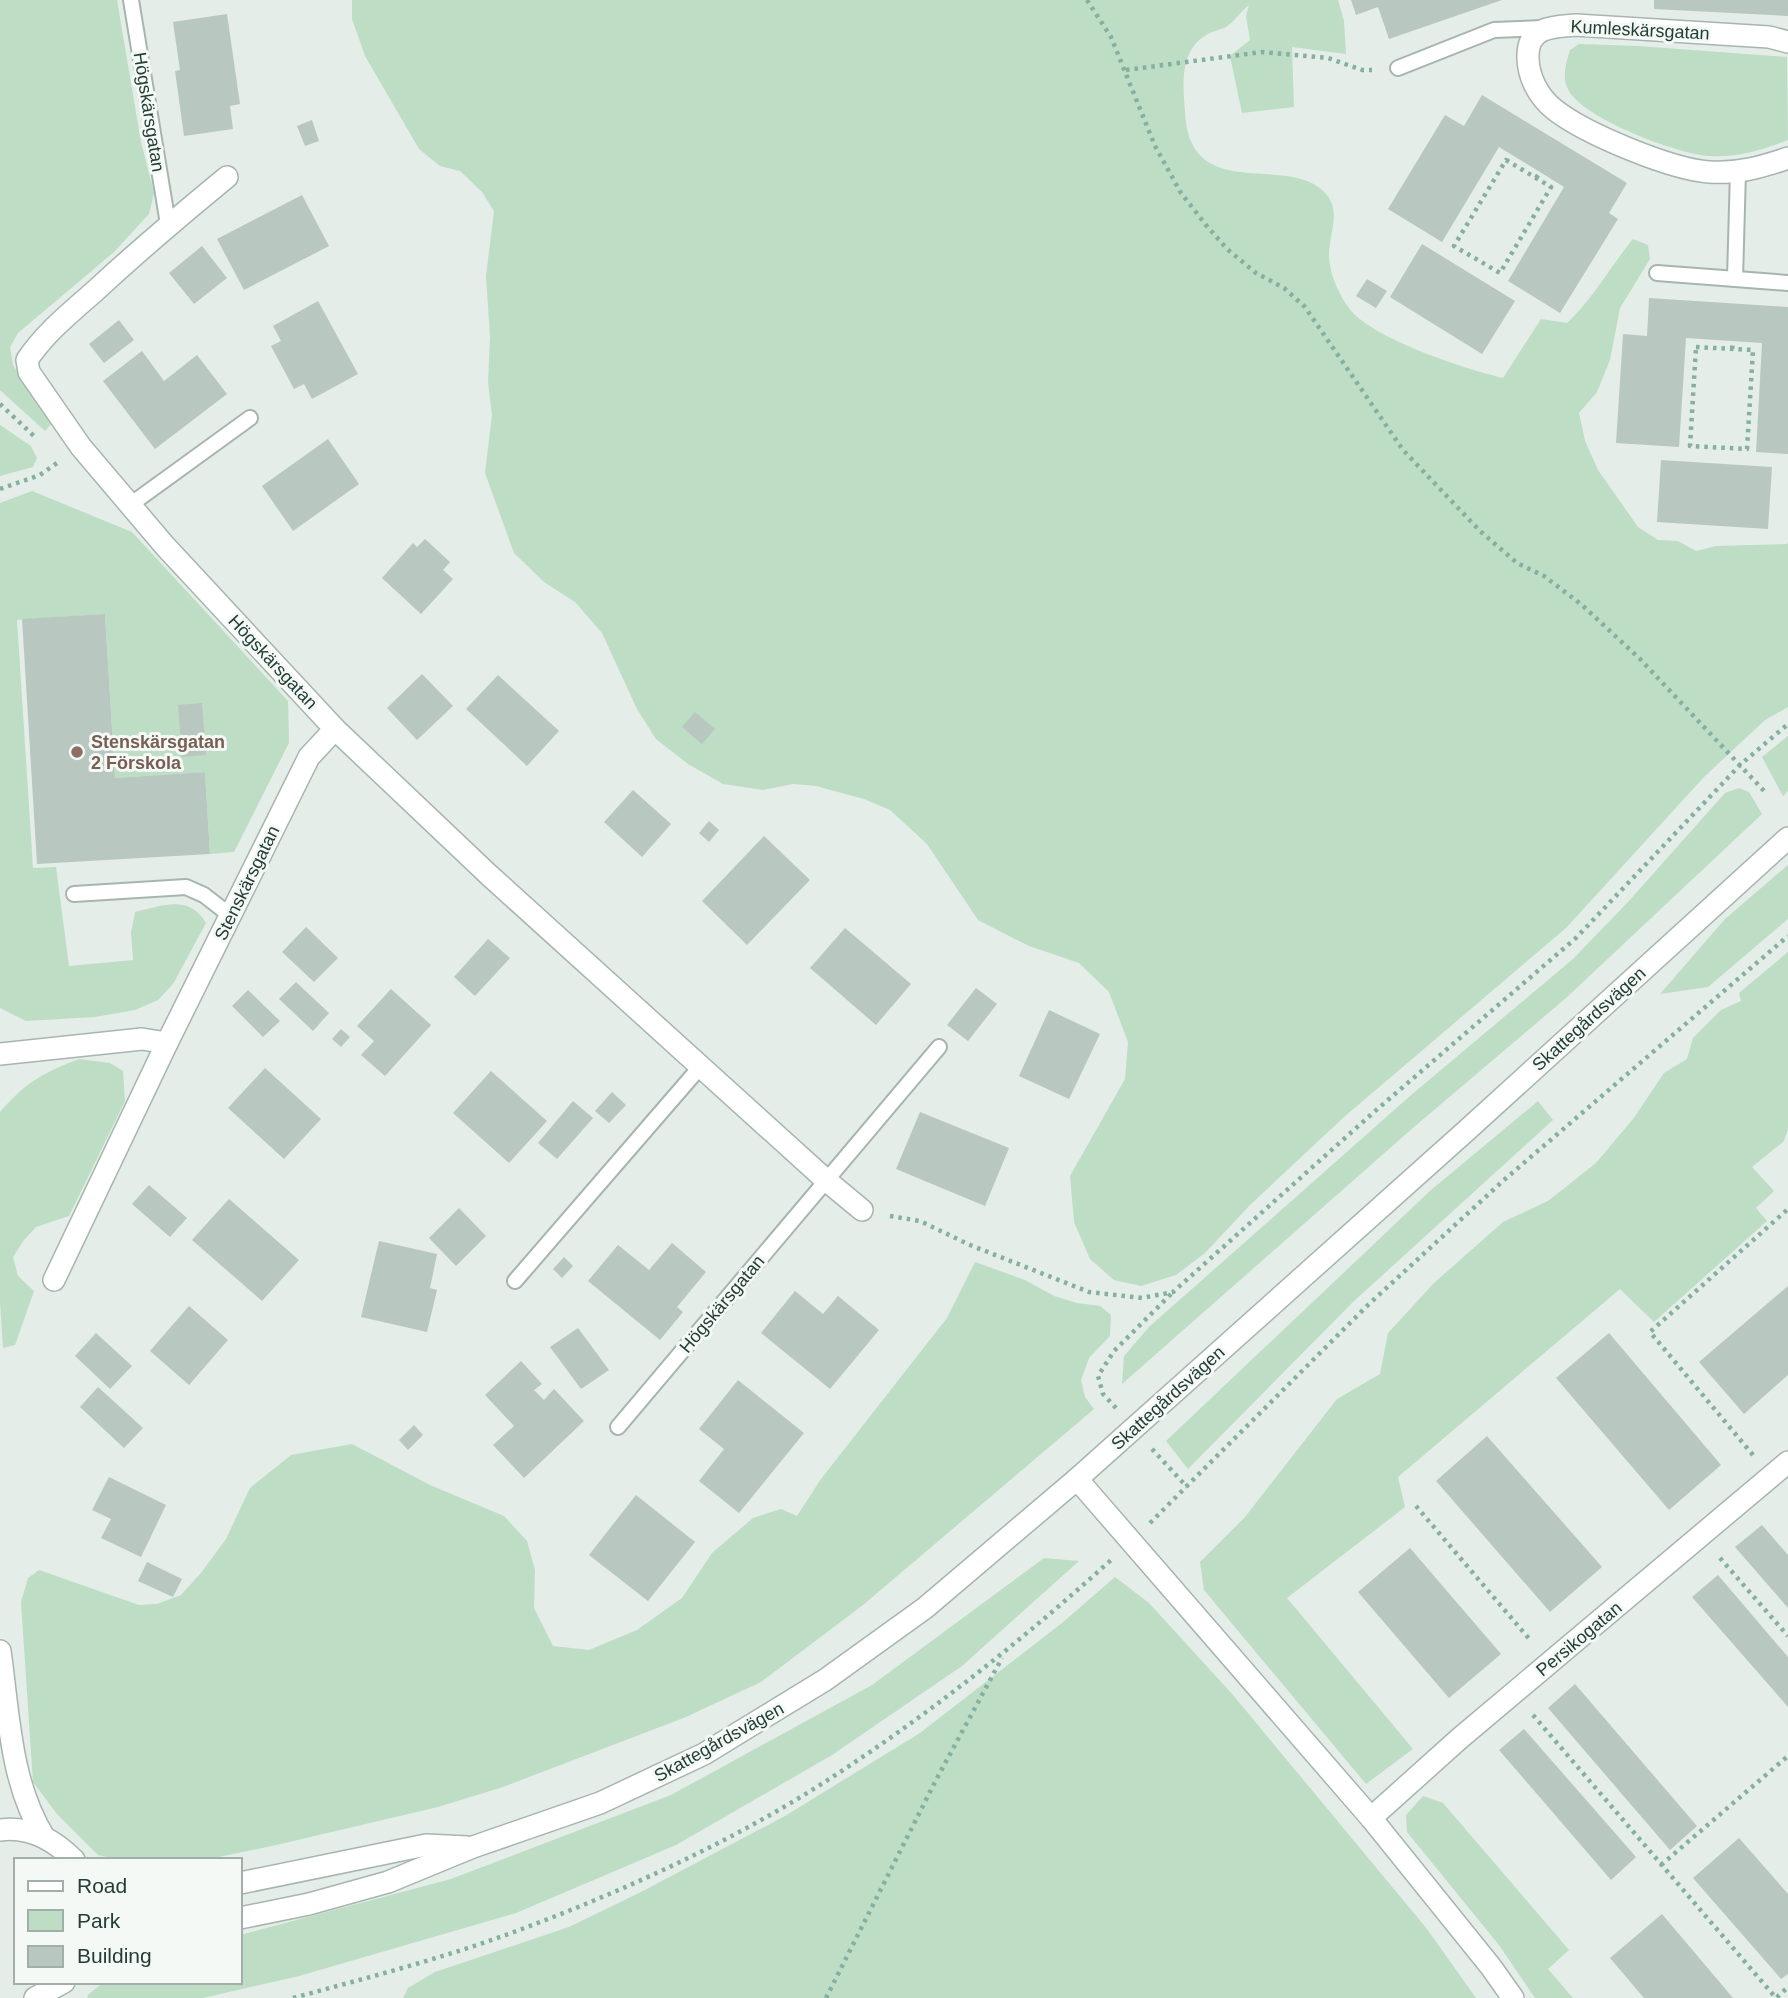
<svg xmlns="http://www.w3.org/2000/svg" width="1788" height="1998" viewBox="0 0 1788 1998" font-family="Helvetica,sans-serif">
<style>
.green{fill:#bdddc5}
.building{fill:#b9c7c1}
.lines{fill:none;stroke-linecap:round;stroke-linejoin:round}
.service-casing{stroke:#a7b5af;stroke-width:18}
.minor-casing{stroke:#a7b5af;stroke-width:24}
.tertiary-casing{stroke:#a7b5af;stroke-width:24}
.path{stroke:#85afa1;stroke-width:4.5;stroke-dasharray:3.5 5;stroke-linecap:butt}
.service{stroke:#fff;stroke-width:14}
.minor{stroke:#fff;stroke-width:21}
.tertiary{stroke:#fff;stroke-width:21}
.education-dot{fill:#8d6e63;stroke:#f4f9f6;stroke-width:2.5}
.labels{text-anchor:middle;stroke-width:6;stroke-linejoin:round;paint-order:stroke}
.street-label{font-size:18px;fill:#243d36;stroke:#f4f9f6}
.education-label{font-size:18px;font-weight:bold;fill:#785e54;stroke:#f4f9f6;text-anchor:start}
</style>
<rect width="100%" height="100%" fill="#e4ede8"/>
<!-- green -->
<g class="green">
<polygon points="0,0 117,0 141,142 154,193 149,214 114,252 18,333 10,347 13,365 51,424 45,431 0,390"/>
<path d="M352 0H1338L1344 21 1346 54 1292 47 1294 107 1242 113 1230 56 1250 40 1246 16 1249 5C1241 11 1234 22 1226 27 1220 30 1212 31 1206 35 1179 51 1183 86 1185 112 1189 206 1289 152 1325 193 1342 210 1329 234 1329 254 1329 275 1341 301 1356 316 1387 343 1462 368 1503 378L1541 319 1567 323C1593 299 1610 267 1633 239L1648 245 1650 259 1620 308 1610 360 1597 392 1579 413 1585 441 1598 470 1638 527 1658 540 1678 541 1696 551 1716 546 1787 544 1788 542V707L1765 720 1704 777 1566 928 1344 1117 1250 1205 1205 1253 1176 1275 1141 1286 1114 1280 1090 1259 1074 1222 1070 1176 1125 1079 1128 1042 1109 992 1079 963 1029 946 978 920 927 844 890 810 864 799 816 786 793 784 763 790 723 784 688 764 656 739 637 709 602 633 575 602 544 582 514 553 485 473 492 415 488 382 490 337 486 276 494 211 482 192 460 171 440 166 419 149 365 56 352 19Z"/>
<path d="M1579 44 1638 46 1787 57 1788 140C1763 150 1737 158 1709 156 1677 154 1585 119 1569 91 1561 78 1566 63 1570 50Z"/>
<polygon points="0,425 31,446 37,458 33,467 0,476"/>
<path d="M32 491 132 532 288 701 289 743 234 852 210 854 205 772 115 778 105 614 17 620 33 868 56 867 69 966 133 960 131 933 135 912C162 906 189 894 206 923L173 984 158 1000 135 1010 95 1017 26 1021 0 1008V503Z"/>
<polygon points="1788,736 1788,791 1783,796 1762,757"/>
<polygon points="1739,788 1749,792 1762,814 1566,998 1414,1127 1122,1384 1124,1356 1149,1327 1410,1096 1573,959 1628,902 1725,793"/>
<polygon points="1788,865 1788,919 1708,987 1660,994 1725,919"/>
<polygon points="1788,952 1788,1129 1784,1141 1752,1167 1774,1191 1756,1208 1767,1221 1654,1322 1620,1289 1398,1477 1405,1507 1287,1598 1413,1749 1366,1784 1204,1590 1200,1562 1245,1517 1337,1399 1380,1374 1388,1333 1434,1283 1503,1222 1548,1201 1596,1163 1633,1119 1664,1073 1687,1059 1693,1038 1721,1010 1741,1001 1739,993"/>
<path d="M79 1059 110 1063 123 1071 125 1101 69 1216 36 1227 24 1240 13 1257 18 1276 34 1291 15 1345 3 1348 0 1302V1112C26 1082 43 1073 79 1059Z"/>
<polygon points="1538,1101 1553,1120 1353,1302 1188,1469 1166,1441 1431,1190"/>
<polygon points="975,1262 1025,1280 1054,1296 1077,1303 1100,1306 1111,1315 1110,1336 1089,1358 1081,1380 1085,1397 1094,1409 863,1605 761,1682 686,1717 503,1787 438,1807 272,1846 204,1860 119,1860 98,1855 57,1814 33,1782 21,1602 28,1578 39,1570 139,1605 157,1604 181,1595 201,1573 226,1539 250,1488 291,1455 352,1444 430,1485 504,1516 527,1541 535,1570 534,1608 553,1646 589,1650 637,1630 682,1598 712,1553 753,1518 781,1509 797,1516 821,1479 947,1318"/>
<polygon points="1044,1558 1079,1561 962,1666 832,1755 676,1845 516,1913 299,1976 203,1998 87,1998 89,1994 104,1982 240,1982 240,1935 451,1879 671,1795 872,1685"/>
<polygon points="1115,1577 1149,1603 1233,1695 1427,1929 1476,1998 403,1998 408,1988 435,1972 569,1927 641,1892 785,1816 920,1733 1062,1623"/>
<polygon points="1423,1796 1443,1803 1569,1950 1548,1969 1573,1998 1535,1998 1499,1945 1407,1832 1406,1815"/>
</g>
<!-- building -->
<g class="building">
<polygon points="1351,0 1502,0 1389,39 1378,7 1356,15"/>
<polygon points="1654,0 1788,0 1788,16 1654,9"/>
<polygon points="227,14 240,104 230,106 233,129 184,136 175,71 180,70 173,22"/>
<polygon points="1482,95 1627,183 1609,213 1618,219 1560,313 1508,281 1564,187 1540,172 1499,147 1442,242 1388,209 1445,115 1464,126"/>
<polygon points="312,120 319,141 305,146 297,126"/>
<polygon points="302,195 329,246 244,290 217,239"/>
<polygon points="1422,244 1515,301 1482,354 1390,297"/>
<polygon points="202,246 227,278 194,304 169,273"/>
<polygon points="1367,279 1387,291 1376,308 1356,296"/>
<polygon points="1649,298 1788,307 1788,454 1756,452 1762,343 1686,338 1679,447 1616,443 1623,334 1647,336"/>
<polygon points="318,301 358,374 312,399 304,384 294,389 271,346 281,341 273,326"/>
<polygon points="119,320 134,340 104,363 89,344"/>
<polygon points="142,351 164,381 197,355 227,394 155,449 103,381"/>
<polygon points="328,439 359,484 293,531 262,486"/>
<polygon points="1661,460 1772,467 1768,529 1657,522"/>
<polygon points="425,539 450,562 443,570 453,579 421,614 382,578 413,543 417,547"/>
<polygon points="105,614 115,778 205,772 210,854 37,864 22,619"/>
<polygon points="422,674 453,706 417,740 387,708"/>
<polygon points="498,675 559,731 527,766 466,709"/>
<polygon points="202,703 206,755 182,757 178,705"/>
<polygon points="695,712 715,729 702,744 682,727"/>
<polygon points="633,790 671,824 642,857 604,822"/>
<polygon points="709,821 719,830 709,842 699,833"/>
<polygon points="764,836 810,880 747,945 702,901"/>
<polygon points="306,927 338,958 314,982 282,952"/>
<polygon points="845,928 911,984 876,1025 810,968"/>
<polygon points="488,939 510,958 475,996 454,977"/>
<polygon points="296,982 329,1013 313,1031 279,999"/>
<polygon points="976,988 997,1004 968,1041 947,1025"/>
<polygon points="391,989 431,1025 385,1076 361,1055 374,1041 357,1026"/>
<polygon points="248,990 280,1021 263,1037 232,1006"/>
<polygon points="1049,1010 1100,1034 1069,1099 1019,1076"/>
<polygon points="341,1029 350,1037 341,1047 332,1039"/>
<polygon points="265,1068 321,1119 284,1159 228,1108"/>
<polygon points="491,1071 547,1121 509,1163 453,1113"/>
<polygon points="612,1092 626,1105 609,1123 595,1111"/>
<polygon points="573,1101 593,1118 557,1159 538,1143"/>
<polygon points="920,1112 1009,1148 985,1206 896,1169"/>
<polygon points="149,1185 187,1218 170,1237 132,1204"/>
<polygon points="229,1199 299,1260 262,1301 192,1240"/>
<polygon points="459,1208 486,1236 456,1266 429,1238"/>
<polygon points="379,1241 437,1254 430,1288 437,1290 427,1332 361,1317"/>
<polygon points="672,1243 706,1272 677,1307 683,1312 660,1340 588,1281 618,1245 649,1270"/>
<polygon points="564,1257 573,1266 562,1278 553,1269"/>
<polygon points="1788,1286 1788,1375 1744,1414 1699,1362"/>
<polygon points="795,1291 823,1314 838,1296 879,1330 830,1389 761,1333"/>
<polygon points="189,1306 228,1340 189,1385 150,1351"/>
<polygon points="578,1328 609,1370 581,1389 550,1347"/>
<polygon points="96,1333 132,1366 110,1389 75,1356"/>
<polygon points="1609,1333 1721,1465 1669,1510 1556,1378"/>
<polygon points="521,1361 542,1384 534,1390 544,1400 554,1389 584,1421 524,1478 493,1445 514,1426 485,1395"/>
<polygon points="738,1380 804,1433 739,1513 699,1481 724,1449 699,1429"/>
<polygon points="98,1387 143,1428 124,1448 80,1407"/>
<polygon points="414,1425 423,1435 408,1450 399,1440"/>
<polygon points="1487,1436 1602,1567 1550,1612 1436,1481"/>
<polygon points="109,1477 166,1505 141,1557 101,1538 111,1519 92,1510"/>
<polygon points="636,1495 695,1542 648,1601 589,1555"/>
<polygon points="1762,1525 1788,1555 1788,1608 1735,1547"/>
<polygon points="1410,1548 1501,1654 1449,1698 1358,1592"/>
<polygon points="147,1562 182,1579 173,1597 138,1581"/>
<polygon points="1718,1575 1788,1657 1788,1707 1692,1597"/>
<polygon points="1575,1684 1697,1826 1670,1850 1548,1708"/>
<polygon points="1524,1729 1636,1857 1611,1880 1499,1750"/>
<polygon points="1739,1838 1788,1894 1788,1974 1781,1979 1693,1878"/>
<polygon points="1662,1914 1733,1998 1644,1998 1610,1958"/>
</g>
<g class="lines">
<defs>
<g id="service">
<polyline points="131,0 168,224"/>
<polyline points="1398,68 1494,30 1544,28"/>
<polyline points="1657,273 1788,283"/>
<polyline points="1735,279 1738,171"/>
<polyline points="130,505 250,418"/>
<polyline points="74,894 186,887 204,895 231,916"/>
<polyline points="515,1281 701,1066"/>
<polyline points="618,1427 939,1047"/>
</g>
<g id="minor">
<path d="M1788 42 1769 37 1576 25C1554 27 1529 26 1528 54 1527 75 1538 97 1555 110 1586 134 1670 169 1709 172 1737 174 1762 167 1788 158"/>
<path d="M227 177C182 214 138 251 95 291 71 312 45 333 27 360L29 372 81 447 165 546 335 729 489 875 827 1181 862 1210"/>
<polyline points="0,1054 142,1039 167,1043"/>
<polyline points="54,1280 167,1043 309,757 335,729"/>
<polyline points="1077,1479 1371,1818 1491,1967 1513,1998"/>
<polyline points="1371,1818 1459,1739 1788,1462"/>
</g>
<g id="tertiary">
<path d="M0 1651C9 1714 10 1782 44 1837"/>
<path d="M0 1830C29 1826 54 1840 74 1860"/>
<polyline points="240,1883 426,1845 467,1847"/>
<polyline points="240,1918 309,1904 388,1882 473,1847 600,1803 704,1754 825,1680 925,1608 1077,1479 1466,1131 1788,838"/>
<polyline points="35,1998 64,1982"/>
</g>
</defs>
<!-- service casing -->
<use href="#service" class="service-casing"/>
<!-- minor casing -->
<use href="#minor" class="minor-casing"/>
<!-- tertiary casing -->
<use href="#tertiary" class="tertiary-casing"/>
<!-- path -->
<g class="path">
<polyline points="1087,0 1111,37 1155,146 1181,193 1206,225 1227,249 1256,273 1284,288 1305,307 1403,450 1480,531 1517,563 1544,576 1582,605 1640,659 1766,793"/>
<polyline points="1126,70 1262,52 1328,58 1362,70 1372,70"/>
<polygon points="1506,160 1551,187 1500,273 1454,246"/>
<polyline points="1536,178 1540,172"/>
<polygon points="1696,347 1753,350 1747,449 1690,446"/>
<polyline points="1732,349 1733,341"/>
<polyline points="0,404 35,437"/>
<polyline points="0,489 40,475 57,463"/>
<polyline points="890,1216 920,1221 970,1245 1089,1292 1142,1298 1173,1292 1374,1112 1576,938 1740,765 1788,724"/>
<polyline points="1116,1408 1103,1394 1098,1376 1114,1351 1171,1294"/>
<polyline points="1152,1449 1187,1487"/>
<polyline points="1753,1455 1650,1332 1788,1209"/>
<polyline points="1416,1506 1531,1641"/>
<polyline points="1150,1523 1369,1304 1504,1180 1788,936"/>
<polyline points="1720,1558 1788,1636"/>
<polyline points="1533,1715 1776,1998 1788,1987"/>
<polyline points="1661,1865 1788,1756"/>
<path d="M293 1998C370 1977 448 1957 522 1929 631 1888 742 1837 840 1772 936 1709 1026 1637 1111 1560"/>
<polyline points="826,1998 936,1780 1002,1658"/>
</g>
<!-- service -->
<use href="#service" class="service"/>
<!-- minor -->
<use href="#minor" class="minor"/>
<!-- tertiary -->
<use href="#tertiary" class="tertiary"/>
</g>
<!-- markers -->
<circle class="education-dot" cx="77" cy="752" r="7"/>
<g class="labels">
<!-- street labels -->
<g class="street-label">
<text transform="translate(1640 30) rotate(3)" y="6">Kumleskärsgatan</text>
<text transform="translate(149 112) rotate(81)" y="6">Högskärsgatan</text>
<text transform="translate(273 662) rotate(47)" y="6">Högskärsgatan</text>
<text transform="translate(247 883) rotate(-64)" y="6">Stenskärsgatan</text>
<text transform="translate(1589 1019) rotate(-42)" y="6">Skattegårdsvägen</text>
<text transform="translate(722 1304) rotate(-50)" y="6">Högskärsgatan</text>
<text transform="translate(1168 1398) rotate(-42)" y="6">Skattegårdsvägen</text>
<text transform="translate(1579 1639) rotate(-40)" y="6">Persikogatan</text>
<text transform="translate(719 1742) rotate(-29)" y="6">Skattegårdsvägen</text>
</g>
<!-- education labels -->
<g class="education-label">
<text x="91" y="748">Stenskärsgatan<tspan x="91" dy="21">2 Förskola</tspan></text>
</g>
</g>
<!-- legend -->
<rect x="14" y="1858" width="228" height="126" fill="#f4f9f6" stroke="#a1aea9" stroke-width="2"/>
<rect x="28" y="1881" width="35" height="10" fill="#ffffff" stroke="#a1aea9" stroke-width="2"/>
<text x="77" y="1893" font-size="21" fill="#243d36">Road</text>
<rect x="28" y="1910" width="35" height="21" fill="#bdddc5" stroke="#a1aea9" stroke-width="2"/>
<text x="77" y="1928" font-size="21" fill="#243d36">Park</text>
<rect x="28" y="1946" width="35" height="21" fill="#b9c7c1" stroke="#a1aea9" stroke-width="2"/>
<text x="77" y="1963" font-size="21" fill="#243d36">Building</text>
</svg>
